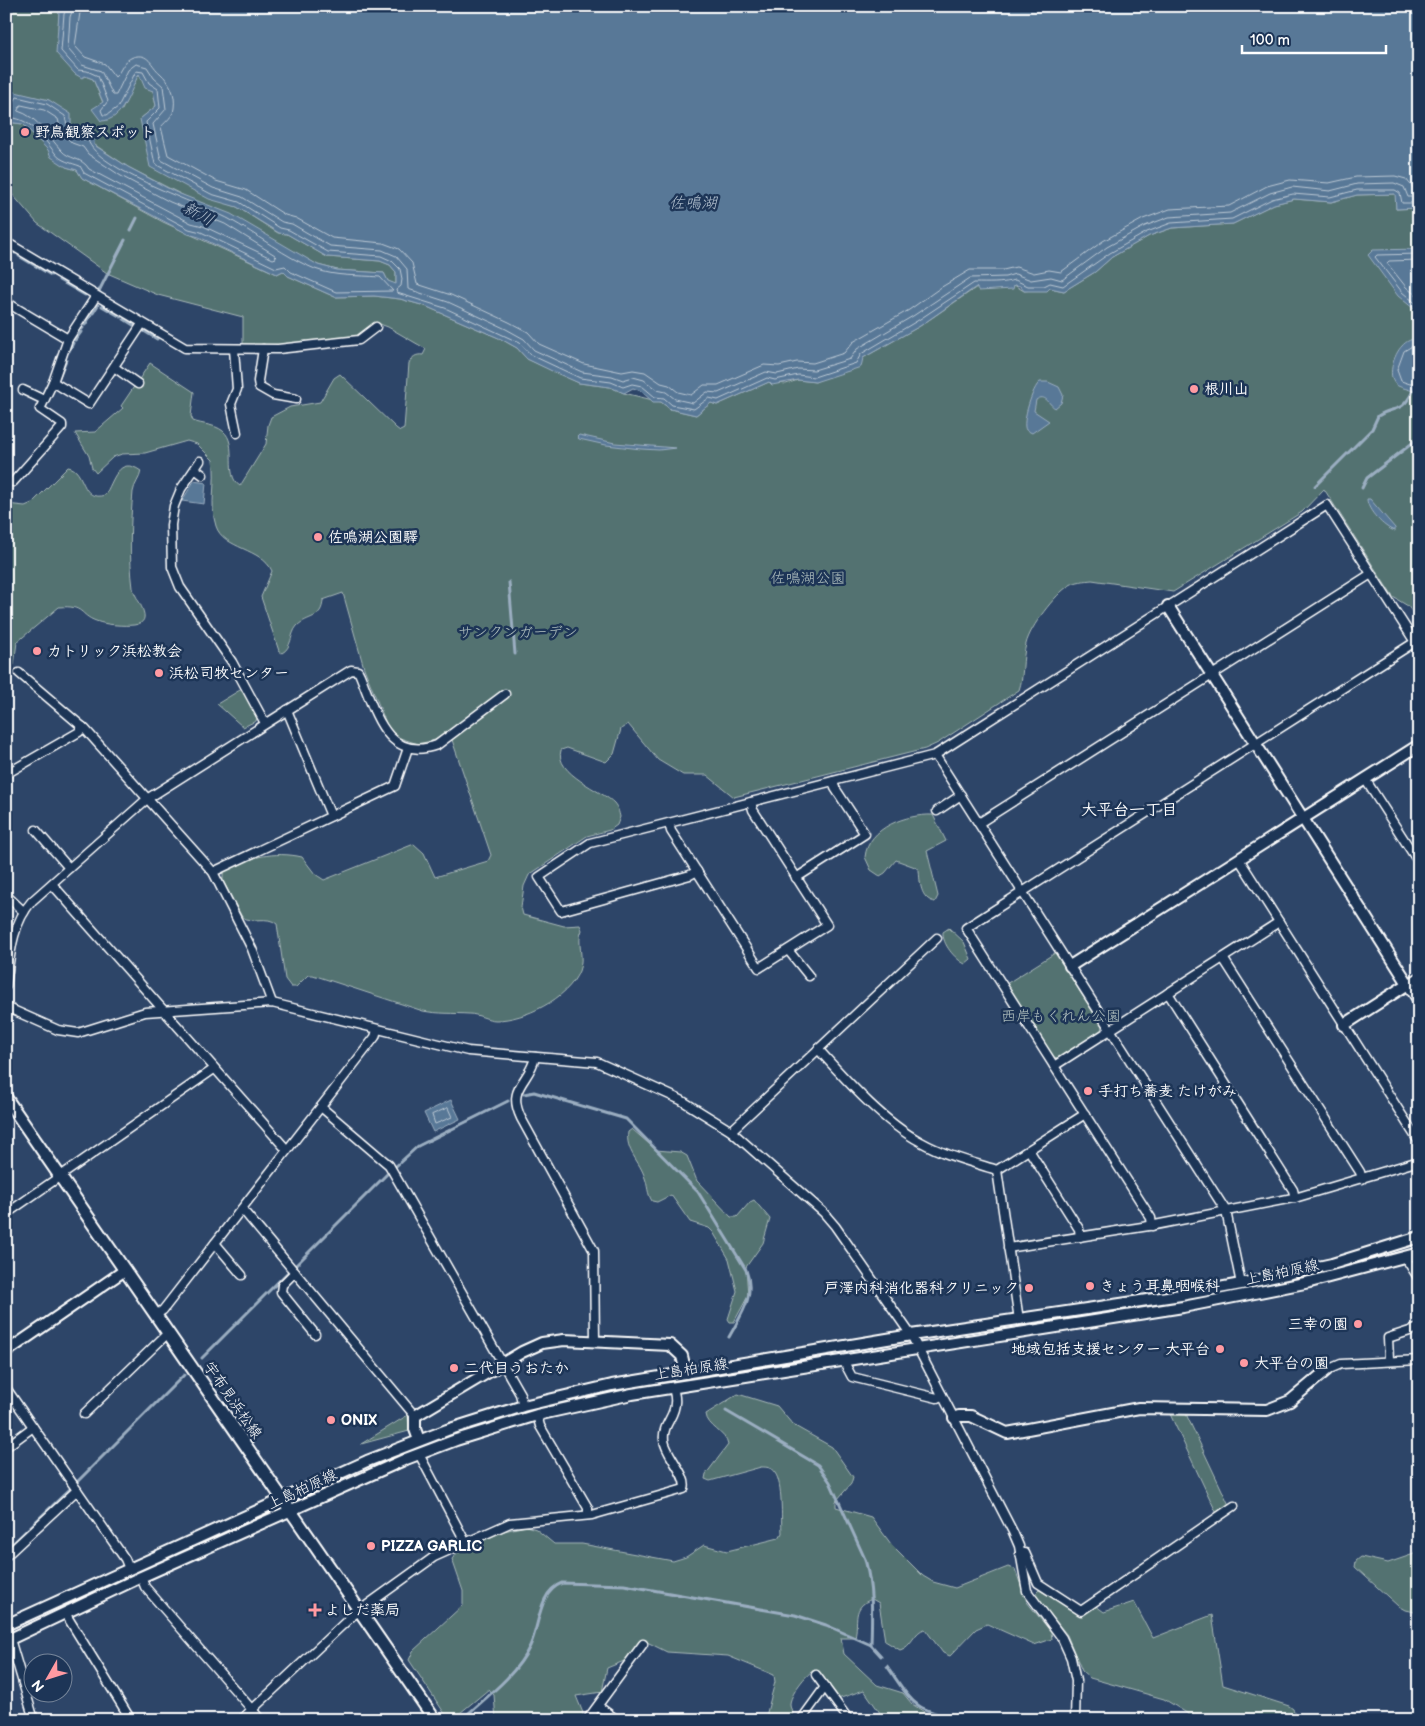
<svg xmlns="http://www.w3.org/2000/svg" width="1425" height="1726" viewBox="0 0 1425 1726" font-family="'Balsamiq Sans','Klee One',sans-serif">
<style>
.green{fill:#527271;stroke:#a8b8b8}
.water{fill:#587897;stroke:#9baec1}
.lines{fill:none;stroke-linecap:round;stroke-linejoin:round}
.shore{stroke:#bcc9d5;stroke-width:1}
.stream{stroke:#9baec1;stroke-width:3}
.minor-casing{stroke:#fff;stroke-width:11}
.tertiary-casing{stroke:#fff;stroke-width:14}
.secondary-casing{stroke:#fff;stroke-width:15}
.minor{stroke:#1d3557;stroke-width:8}
.tertiary{stroke:#1d3557;stroke-width:10}
.secondary{stroke:#1d3557;stroke-width:11}
.poi-dot{fill:#ff9aa2;stroke:#1d3557;stroke-width:2}
.labels{text-anchor:middle;stroke-width:5;stroke-linejoin:round;paint-order:stroke}
.poi-label{font-size:15px;font-weight:bold;fill:#fff;stroke:#1d3557;text-anchor:start}
.park-label{font-size:15px;fill:#b1c0bf;stroke:#1d3557}
.street-label{font-size:15px;fill:#fff;stroke:#1d3557}
.water-label{font-size:16px;font-style:italic;fill:#b4c2d0;stroke:#1d3557}
.neighbourhood-label{font-size:16px;font-weight:bold;fill:#fff;stroke:#1d3557}
</style>
<rect width="100%" height="100%" fill="#2d4568"/>
<filter id="ink" filterUnits="userSpaceOnUse"><feTurbulence type="fractalNoise" baseFrequency=".02" numOctaves="2"/><feDisplacementMap in="SourceGraphic" scale="10" xChannelSelector="R" yChannelSelector="G"/><feConvolveMatrix kernelMatrix="1 2 1 2 8 2 1 2 1" color-interpolation-filters="sRGB"/></filter>
<g filter="url(#ink)">
<!-- green -->
<g class="green">
<polygon points="6,6 64,6 59,12 58,29 85,76 93,79 103,103 122,110 139,73 153,91 156,106 140,119 226,203 237,207 278,233 287,234 327,257 380,261 390,265 396,272 396,285 388,281 384,273 337,270 318,265 128,167 80,135 49,100 6,91"/>
<path d="M6 122 23 124 66 167 77 170 82 178 163 222 277 274 283 271 288 276 335 297 374 296 400 299 425 306 501 339 517 348 527 359 579 383 610 387 624 393 661 402 670 409 696 415 711 403 717 405 769 382 786 384 798 380 815 382 863 358 920 326 977 287 979 290 1005 289 1014 285 1024 291 1050 288 1064 291 1095 272 1112 257 1149 236 1172 228 1233 224 1274 204 1294 199 1331 202 1357 195 1396 194V209L1419 208V622L1408 606 1393 597 1324 489 1302 512 1173 592 1092 580C1084 581 1077 581 1070 585 1055 594 1030 627 1026 644 1022 659 1024 676 1019 690L938 743 925 749 734 797 707 775H683L658 760 628 724 621 729 614 754 606 762 567 748 561 750C554 774 603 791 614 803 618 808 619 812 620 817L617 825 610 830 587 836 529 875 524 886 521 907 523 915 564 926 580 925 582 930C576 943 585 956 579 971 568 999 524 1020 496 1020 487 1020 478 1014 469 1014 453 1013 439 1014 423 1011L313 975H308L296 987H291L285 979 277 924C267 915 253 924 242 917L223 881V873C245 856 276 851 302 857L315 874 324 880 414 844 424 853 435 877 488 861 491 855 449 731 435 740 418 744 400 738 392 732 386 723 364 668 343 593 323 600C322 620 308 615 297 626 290 634 292 648 282 653L279 651 261 597 272 571C262 548 223 549 216 526 209 505 217 481 213 460L197 444 187 441 145 453 122 454 113 457 96 473 92 468 89 456 75 433 95 432 123 408 121 406 150 363 194 392 191 416 193 421C203 425 214 424 223 431 239 444 223 475 240 486L266 444 268 425 271 417 290 407 320 402 334 378 340 374 396 428 400 431 404 429 409 363C412 357 416 354 423 355L426 349 388 327 377 323 358 338 278 346H243V317L158 295 107 273 37 223 6 187Z"/>
<path d="M68 467C86 469 80 503 105 495 114 481 118 455 141 471 140 479 134 484 133 492 130 523 129 557 133 588 134 598 157 622 134 625 124 626 106 625 96 621 79 615 85 605 59 607L17 642 14 665 6 672V504L25 506 32 503Z"/>
<polygon points="240,690 243,692 257,718 256,721 243,727 217,704"/>
<path d="M933 815 946 841 927 851 938 896 935 902C920 899 920 882 919 870L915 867 896 860 885 873 880 876 871 870 865 857C868 827 907 814 933 815Z"/>
<path d="M949 928 964 942 971 959 965 964C955 959 942 944 943 932Z"/>
<polygon points="1055,953 1102,1026 1101,1031 1058,1058 1053,1057 1006,984"/>
<path d="M632 1129 656 1150 680 1152 687 1156 697 1181 731 1217H737L750 1202 754 1200 770 1219 763 1243 746 1267 748 1296 734 1322H730L728 1319 737 1291 729 1259 713 1232 709 1228 690 1222 671 1195 657 1202 652 1201C647 1193 648 1186 645 1178 640 1161 625 1151 628 1132Z"/>
<path d="M738 1394 777 1406 793 1425 832 1447 853 1477 851 1484 836 1501V1507L871 1517 891 1544 923 1576 933 1582 955 1588 1008 1567 1015 1569 1027 1602 1051 1632 1052 1639 1034 1645 987 1624 976 1629 950 1656 943 1653 925 1629C914 1631 912 1647 900 1650L885 1641 879 1603 872 1599C851 1607 859 1621 855 1638H841L844 1654 877 1685 903 1693 912 1704 926 1713 954 1720H885L864 1690 838 1699 815 1670C807 1672 789 1696 790 1705 790 1708 792 1710 793 1713L789 1720H765L775 1682 774 1675 728 1656 667 1652 643 1640 624 1661 607 1668 602 1692 576 1696 583 1713 582 1720H496L494 1695 489 1689 454 1718 445 1714 409 1660 413 1651 463 1605V1591L452 1559 458 1552 504 1531 526 1526 536 1529 554 1544H582L673 1561 686 1557 704 1545 727 1551 779 1538 782 1533C781 1519 783 1483 775 1473 771 1467 767 1467 761 1467L710 1481 705 1479 706 1474 728 1445C726 1432 707 1427 706 1414Z"/>
<polygon points="1170,1414 1186,1414 1229,1505 1217,1514"/>
<polygon points="408,1415 409,1431 361,1444"/>
<polygon points="1419,1521 1419,1613 1405,1610 1398,1606 1355,1567 1356,1561 1361,1557 1388,1563 1414,1554 1417,1549"/>
<polygon points="1039,1590 1081,1614 1096,1606 1104,1612 1134,1602 1153,1638 1212,1615 1223,1685 1289,1706 1293,1709 1298,1720 1198,1720 1164,1699 1090,1678 1082,1671 1067,1635 1037,1597 1036,1593"/>
</g>
<!-- water -->
<g class="water">
<path d="M64 6H1419V208L1396 209 1395 194 1357 195 1331 202 1294 199 1274 204 1233 224 1172 228 1149 236 1112 257 1095 272 1064 291 1050 288 1047 291H1024L1020 286 1014 285 1013 289 979 291 976 287 920 326 863 358 861 367 815 382 798 380 772 385 769 382 717 405 711 403 696 415 670 409 661 402H653L641 391 633 388 624 393 610 387 579 383 556 373 527 359 517 348 501 339 425 306 400 299 374 296 335 297 288 276 283 271 277 274 199 237 188 234 82 178 77 170 66 167 51 157 48 150 23 124 6 122V111L11 91 49 100 71 114V125L80 135H95L94 145 128 167 175 192 231 214 318 265 337 270 384 273 388 281 396 284V272L390 265 380 261 327 257 287 234 279 233 237 207 209 199 150 167 140 119 156 106 153 91 145 88 139 74C130 91 123 121 101 121L92 109 103 102 93 79 85 76 82 78 75 74 56 53 59 12Z"/>
<polygon points="1419,249 1419,313 1398,296 1368,255 1373,250"/>
<path d="M1419 337V382L1413 391C1408 389 1402 388 1398 386 1385 379 1394 354 1402 346 1406 341 1412 339 1419 337Z"/>
<path d="M1040 382H1048L1059 387 1063 395 1061 403 1055 408C1048 404 1046 393 1036 400L1034 411 1049 421 1032 433 1026 430C1021 423 1033 386 1040 382Z"/>
<polygon points="579,435 615,443 676,448 659,450 641,449 606,445 579,439 577,437"/>
<polygon points="194,481 206,483 204,504 182,501"/>
<path d="M1367 499H1370L1395 528V531C1384 528 1367 510 1367 499Z"/>
<polygon points="451,1100 460,1119 433,1132 424,1113"/>
</g>
<g class="lines">
<!-- shore -->
<g class="shore">
<path d="M68 6 64 14 61 51 78 70 87 71 98 76 108 101 101 110 103 115H107L118 107 136 71 143 72 149 83 158 89 160 108 146 122 155 164 211 194 239 202 280 228 289 230 328 252 381 256 392 261 400 269 402 279 401 286 396 290 397 293 445 308 520 343 531 355 580 378 611 382 623 387 632 384 642 386 655 397 664 398 672 405 694 409 709 398 718 400 767 378 775 380 798 375 814 377 856 363 861 354 917 321 974 283C989 283 1001 284 1015 280L1028 286H1044L1050 283 1063 286 1110 253 1147 232 1171 223 1232 219 1272 199 1293 194 1330 197 1357 190H1395L1400 193 1402 203H1419"/>
<polyline points="74,6 70,17 68,49 82,65 101,71 113,95 116,95 128,70 136,64 147,67 154,78 163,86 166,109 153,124 161,160 213,188 242,197 282,222 292,224 330,246 382,250 396,256 407,269 408,289 448,302 506,329 524,339 534,350 582,372 612,376 623,380 633,377 644,380 657,390 666,392 675,399 693,403 707,392 718,393 766,372 777,374 798,369 814,370 850,359 857,349 913,316 970,278 1005,277 1015,274 1031,280 1051,277 1062,280 1107,247 1145,226 1169,217 1230,213 1270,193 1292,187 1330,191 1357,184 1394,183 1404,187 1408,197 1419,197"/>
<path d="M81 6 75 46 85 57 105 64 115 77C122 71 122 61 133 57 149 52 151 66 160 73 170 82 176 94 174 108 173 117 166 121 161 127L168 155 216 181 246 190 285 215 296 218 332 238 383 243 399 249 412 263 417 284 451 295 509 322 528 332 539 344 584 364 622 372 633 370 645 372 661 383 669 385 678 392 691 395 704 385H718L764 365 779 366 797 362 813 363 844 353 853 342 909 310 940 288 970 270H1003L1016 267 1034 273 1049 270 1061 272 1103 241 1143 219 1170 209 1229 206 1267 186 1290 180 1329 183 1356 177 1395 176 1406 179 1414 189H1419"/>
<path d="M21 105 44 110 58 119 61 131 72 143 83 147 88 154 121 176 170 202 225 224 275 255 276 258 273 259 203 226 191 223 89 169C82 157 69 160 61 150 48 136 38 117 18 111Z"/>
<path d="M6 107 12 105 17 97 47 104 65 116C67 131 73 139 88 140 97 170 201 204 229 219 258 235 285 257 315 269 336 277 358 275 380 277L393 291 336 292 291 272 285 266 276 268 201 232 189 229 84 173 80 166C72 163 60 161 55 153 41 135 31 118 6 117"/>
<polyline points="1419,254 1377,255 1375,257 1402,292 1419,306"/>
<polyline points="1419,260 1389,261 1387,263 1406,287 1419,298"/>
<polyline points="1419,342 1404,351 1397,370 1401,381 1410,384 1419,379"/>
<polygon points="448,1108 452,1117 435,1124 432,1115"/>
</g>
<!-- stream -->
<g class="stream">
<polyline points="131,230 137,218"/>
<polyline points="6,248 15,253"/>
<polyline points="19,256 51,275"/>
<polyline points="59,280 85,295"/>
<polyline points="99,291 125,240"/>
<polyline points="102,306 121,317"/>
<polyline points="93,313 98,305"/>
<polyline points="124,319 135,326"/>
<polyline points="85,325 91,315"/>
<polyline points="82,329 83,328"/>
<polyline points="144,331 157,339"/>
<polyline points="75,340 81,332"/>
<polyline points="69,351 73,343"/>
<polyline points="59,377 66,360"/>
<path d="M1315 486 1372 429 1378 416C1394 405 1401 415 1413 391"/>
<polyline points="1362,488 1367,478 1419,438"/>
<polyline points="509,582 515,654"/>
<path d="M524 1094 534 1092 626 1119 698 1192 746 1270C756 1296 741 1315 729 1337"/>
<polyline points="395,1167 418,1146 508,1101"/>
<polyline points="296,1265 388,1173"/>
<polyline points="202,1358 289,1271"/>
<path d="M726 1411 818 1465 830 1482 865 1559C873 1588 872 1615 871 1645"/>
<polyline points="77,1482 184,1375"/>
<polyline points="6,1550 70,1489"/>
<path d="M887 1666C915 1706 912 1709 961 1720"/>
<path d="M461 1720C485 1698 516 1676 530 1646 540 1625 538 1592 562 1583L624 1585 795 1615 826 1625 871 1645 881 1656"/>
</g>
<defs>
<g id="minor">
<polyline points="6,242 185,348 278,349 359,340 376,327"/>
<polyline points="6,302 68,339 96,296"/>
<polyline points="234,349 237,389 231,404 237,433"/>
<polyline points="263,349 258,381 259,387 273,395 296,399"/>
<polyline points="114,367 138,384"/>
<polyline points="53,382 89,404 142,324"/>
<polyline points="23,390 44,400"/>
<polyline points="200,461 181,489 174,506 171,525 172,567 180,587 232,662 265,723"/>
<polyline points="195,469 203,475"/>
<polyline points="13,482 62,427 62,424 40,409 53,382 68,339"/>
<polyline points="19,673 85,729 213,872 252,949 272,1003"/>
<polyline points="287,710 331,816"/>
<polyline points="935,755 1226,1211 1241,1284"/>
<polyline points="6,774 79,732 83,727"/>
<polyline points="1365,779 1419,863"/>
<polyline points="937,811 961,795"/>
<polyline points="669,823 671,831 759,968 827,925 753,810 751,802"/>
<polyline points="979,823 1371,574"/>
<polyline points="36,830 69,868"/>
<polyline points="1239,859 1419,1142"/>
<polyline points="697,871 690,875 561,911 539,877 590,843 935,755 1327,505 1415,642 966,928 1151,1218 1152,1226"/>
<polyline points="213,872 395,786 408,748"/>
<polyline points="796,878 865,834 835,788 833,781"/>
<polyline points="52,884 287,1150"/>
<polyline points="6,895 24,912"/>
<polyline points="788,950 809,976"/>
<polyline points="1223,958 1360,1172 1362,1179"/>
<polyline points="1408,984 1419,977"/>
<path d="M6 986C10 957 11 925 32 901L147 799 351 670 358 671 360 675C375 711 386 763 437 745L505 694"/>
<polyline points="1168,993 1293,1190 1295,1198"/>
<polyline points="6,1007 58,1030 78,1033 145,1012 272,1003 468,1051 597,1062 681,1100 731,1131 823,1212 835,1226 911,1335 1013,1532 1019,1546 1027,1591 1062,1638 1071,1658 1076,1681 1075,1720"/>
<path d="M818 1049C847 1081 883 1122 921 1142 944 1155 971 1162 997 1170"/>
<path d="M535 1057C530 1082 506 1087 521 1118L594 1251 595 1341"/>
<polyline points="1054,1066 1279,922"/>
<polyline points="321,1107 389,1165 520,1394 523,1406"/>
<polyline points="731,1131 937,938"/>
<polyline points="1029,1150 1079,1229 1080,1237"/>
<polyline points="242,1209 415,1416"/>
<polyline points="6,1214 214,1069"/>
<polyline points="215,1243 242,1275"/>
<polyline points="1008,1248 1155,1225 1298,1197 1419,1161"/>
<polyline points="1405,1257 1419,1279"/>
<polyline points="295,1272 282,1285 281,1292 315,1334"/>
<polyline points="156,1315 163,1310 375,1037 377,1030"/>
<polyline points="1019,1320 997,1170 1085,1114"/>
<polyline points="1389,1359 1388,1338 1419,1328"/>
<polyline points="844,1362 852,1377 937,1398 942,1395"/>
<polyline points="1327,1370 1341,1364 1419,1360"/>
<polyline points="6,1388 125,1559 129,1569"/>
<polyline points="84,1414 168,1333"/>
<polyline points="537,1415 540,1426 588,1508 588,1515"/>
<polyline points="6,1447 33,1427"/>
<polyline points="419,1454 466,1543"/>
<polyline points="1020,1553 1025,1553 1038,1583 1081,1611 1234,1506"/>
<polyline points="6,1556 77,1490"/>
<polyline points="141,1577 145,1587 261,1720"/>
<polyline points="65,1613 131,1720"/>
<polyline points="10,1639 34,1720"/>
<polyline points="816,1675 849,1720"/>
<polyline points="598,1706 617,1720"/>
<path d="M241 1720 352 1616 434 1557 510 1523 592 1515 684 1489C689 1477 665 1454 664 1440 662 1425 675 1417 675 1403 676 1398 674 1392 673 1387"/>
<polyline points="587,1720 643,1644"/>
<polyline points="801,1720 825,1687"/>
</g>
<g id="tertiary">
<polyline points="1168,606 1419,1001"/>
<polyline points="1070,966 1419,745"/>
<polyline points="1344,1025 1408,984"/>
<polyline points="6,1352 125,1270"/>
<polyline points="954,1418 959,1416 971,1416 1007,1433 1139,1408 1267,1410 1290,1401 1327,1370"/>
<polyline points="419,1440 415,1429 415,1416 522,1352 542,1343 564,1340 670,1345 682,1356 686,1373"/>
<polyline points="6,1625 367,1461 447,1430 523,1406 612,1385 911,1335 1181,1295 1241,1284 1332,1264 1419,1237"/>
<polyline points="6,1641 141,1577 406,1459 456,1440 537,1415 632,1394 1183,1307 1310,1282 1419,1253"/>
</g>
<polyline id="secondary" points="6,1098 435,1720"/>
</defs>
<!-- minor casing -->
<use href="#minor" class="minor-casing"/>
<!-- tertiary casing -->
<use href="#tertiary" class="tertiary-casing"/>
<!-- secondary casing -->
<use href="#secondary" class="secondary-casing"/>
<!-- minor -->
<use href="#minor" class="minor"/>
<!-- tertiary -->
<use href="#tertiary" class="tertiary"/>
<!-- secondary -->
<use href="#secondary" class="secondary"/>
</g>
</g>
<!-- markers -->
<g class="poi-dot">
<circle cx="25" cy="132" r="5"/>
<circle cx="1194" cy="389" r="5"/>
<circle cx="318" cy="537" r="5"/>
<circle cx="37" cy="651" r="5"/>
<circle cx="159" cy="673" r="5"/>
<circle cx="1088" cy="1091" r="5"/>
<circle cx="1090" cy="1286" r="5"/>
<circle cx="1029" cy="1288" r="5"/>
<circle cx="1358" cy="1324" r="5"/>
<circle cx="1220" cy="1349" r="5"/>
<circle cx="1244" cy="1363" r="5"/>
<circle cx="454" cy="1368" r="5"/>
<circle cx="331" cy="1420" r="5"/>
<circle cx="371" cy="1546" r="5"/>
<path d="M312.5 1602.5h5v5h5v5h-5v5h-5v-5h-5v-5h5z"/>
</g>
<g class="labels">
<!-- poi labels -->
<g class="poi-label">
<text x="35" y="137">野鳥観察スポット</text>
<text x="1204" y="394">根川山</text>
<text x="328" y="542">佐鳴湖公園驛</text>
<text x="47" y="656">カトリック浜松教会</text>
<text x="169" y="678">浜松司牧センター</text>
<text x="1098" y="1096">手打ち蕎麦 たけがみ</text>
<text x="1100" y="1291">きょう耳鼻咽喉科</text>
<text x="1019" y="1293" text-anchor="end">戸澤内科消化器科クリニック</text>
<text x="1348" y="1329" text-anchor="end">三幸の園</text>
<text x="1210" y="1354" text-anchor="end">地域包括支援センター 大平台</text>
<text x="1254" y="1368">大平台の園</text>
<text x="464" y="1373">二代目うおたか</text>
<text x="341" y="1425">ONIX</text>
<text x="381" y="1551">PIZZA GARLIC</text>
<text x="325" y="1615">よしだ薬局</text>
</g>
<!-- park labels -->
<g class="park-label">
<text x="808" y="583">佐鳴湖公園</text>
<text x="518" y="637">サンクンガーデン</text>
<text x="1061" y="1021">西岸もくれん公園</text>
</g>
<!-- street labels -->
<g class="street-label">
<text transform="translate(1282 1272) rotate(-12)" y="5">上島柏原線</text>
<text transform="translate(691 1369) rotate(-9)" y="5">上島柏原線</text>
<text transform="translate(233 1400) rotate(55)" y="5">宇布見浜松線</text>
<text transform="translate(302 1489) rotate(-25)" y="5">上島柏原線</text>
</g>
<!-- water labels -->
<g class="water-label">
<text x="693" y="208">佐鳴湖</text>
<text transform="translate(199 213) rotate(29)" y="6">新川</text>
</g>
<!-- neighbourhood labels -->
<g class="neighbourhood-label">
<text x="1129" y="815">大平台一丁目</text>
</g>
</g>
<!-- margin -->
<rect width="1425" height="1726" fill="none" stroke="#1d3557" stroke-width="25"/>
<rect x="12" y="12" width="1400" height="1701" fill="none" stroke="#fff" stroke-width="2" filter="url(#ink)"/>
<!-- north arrow -->
<g transform="translate(48 1678) rotate(231)"><circle r="24" fill="#1d3557" stroke="#77869a"/>
<path d="M0-4L9 19L0 12L-9 19Z" fill="#ff9aa2"/>
<text y="-8" font-size="14" font-weight="bold" text-anchor="middle" fill="#ffffff">N</text>
</g>
<!-- scale -->
<path d="M1242 45v8h144v-8" fill="none" stroke="#ffffff" stroke-width="2.5"/>
<text x="1250" y="45" font-size="15" fill="#ffffff" stroke="#1d3557" stroke-width="4" paint-order="stroke">100 m</text>
</svg>
